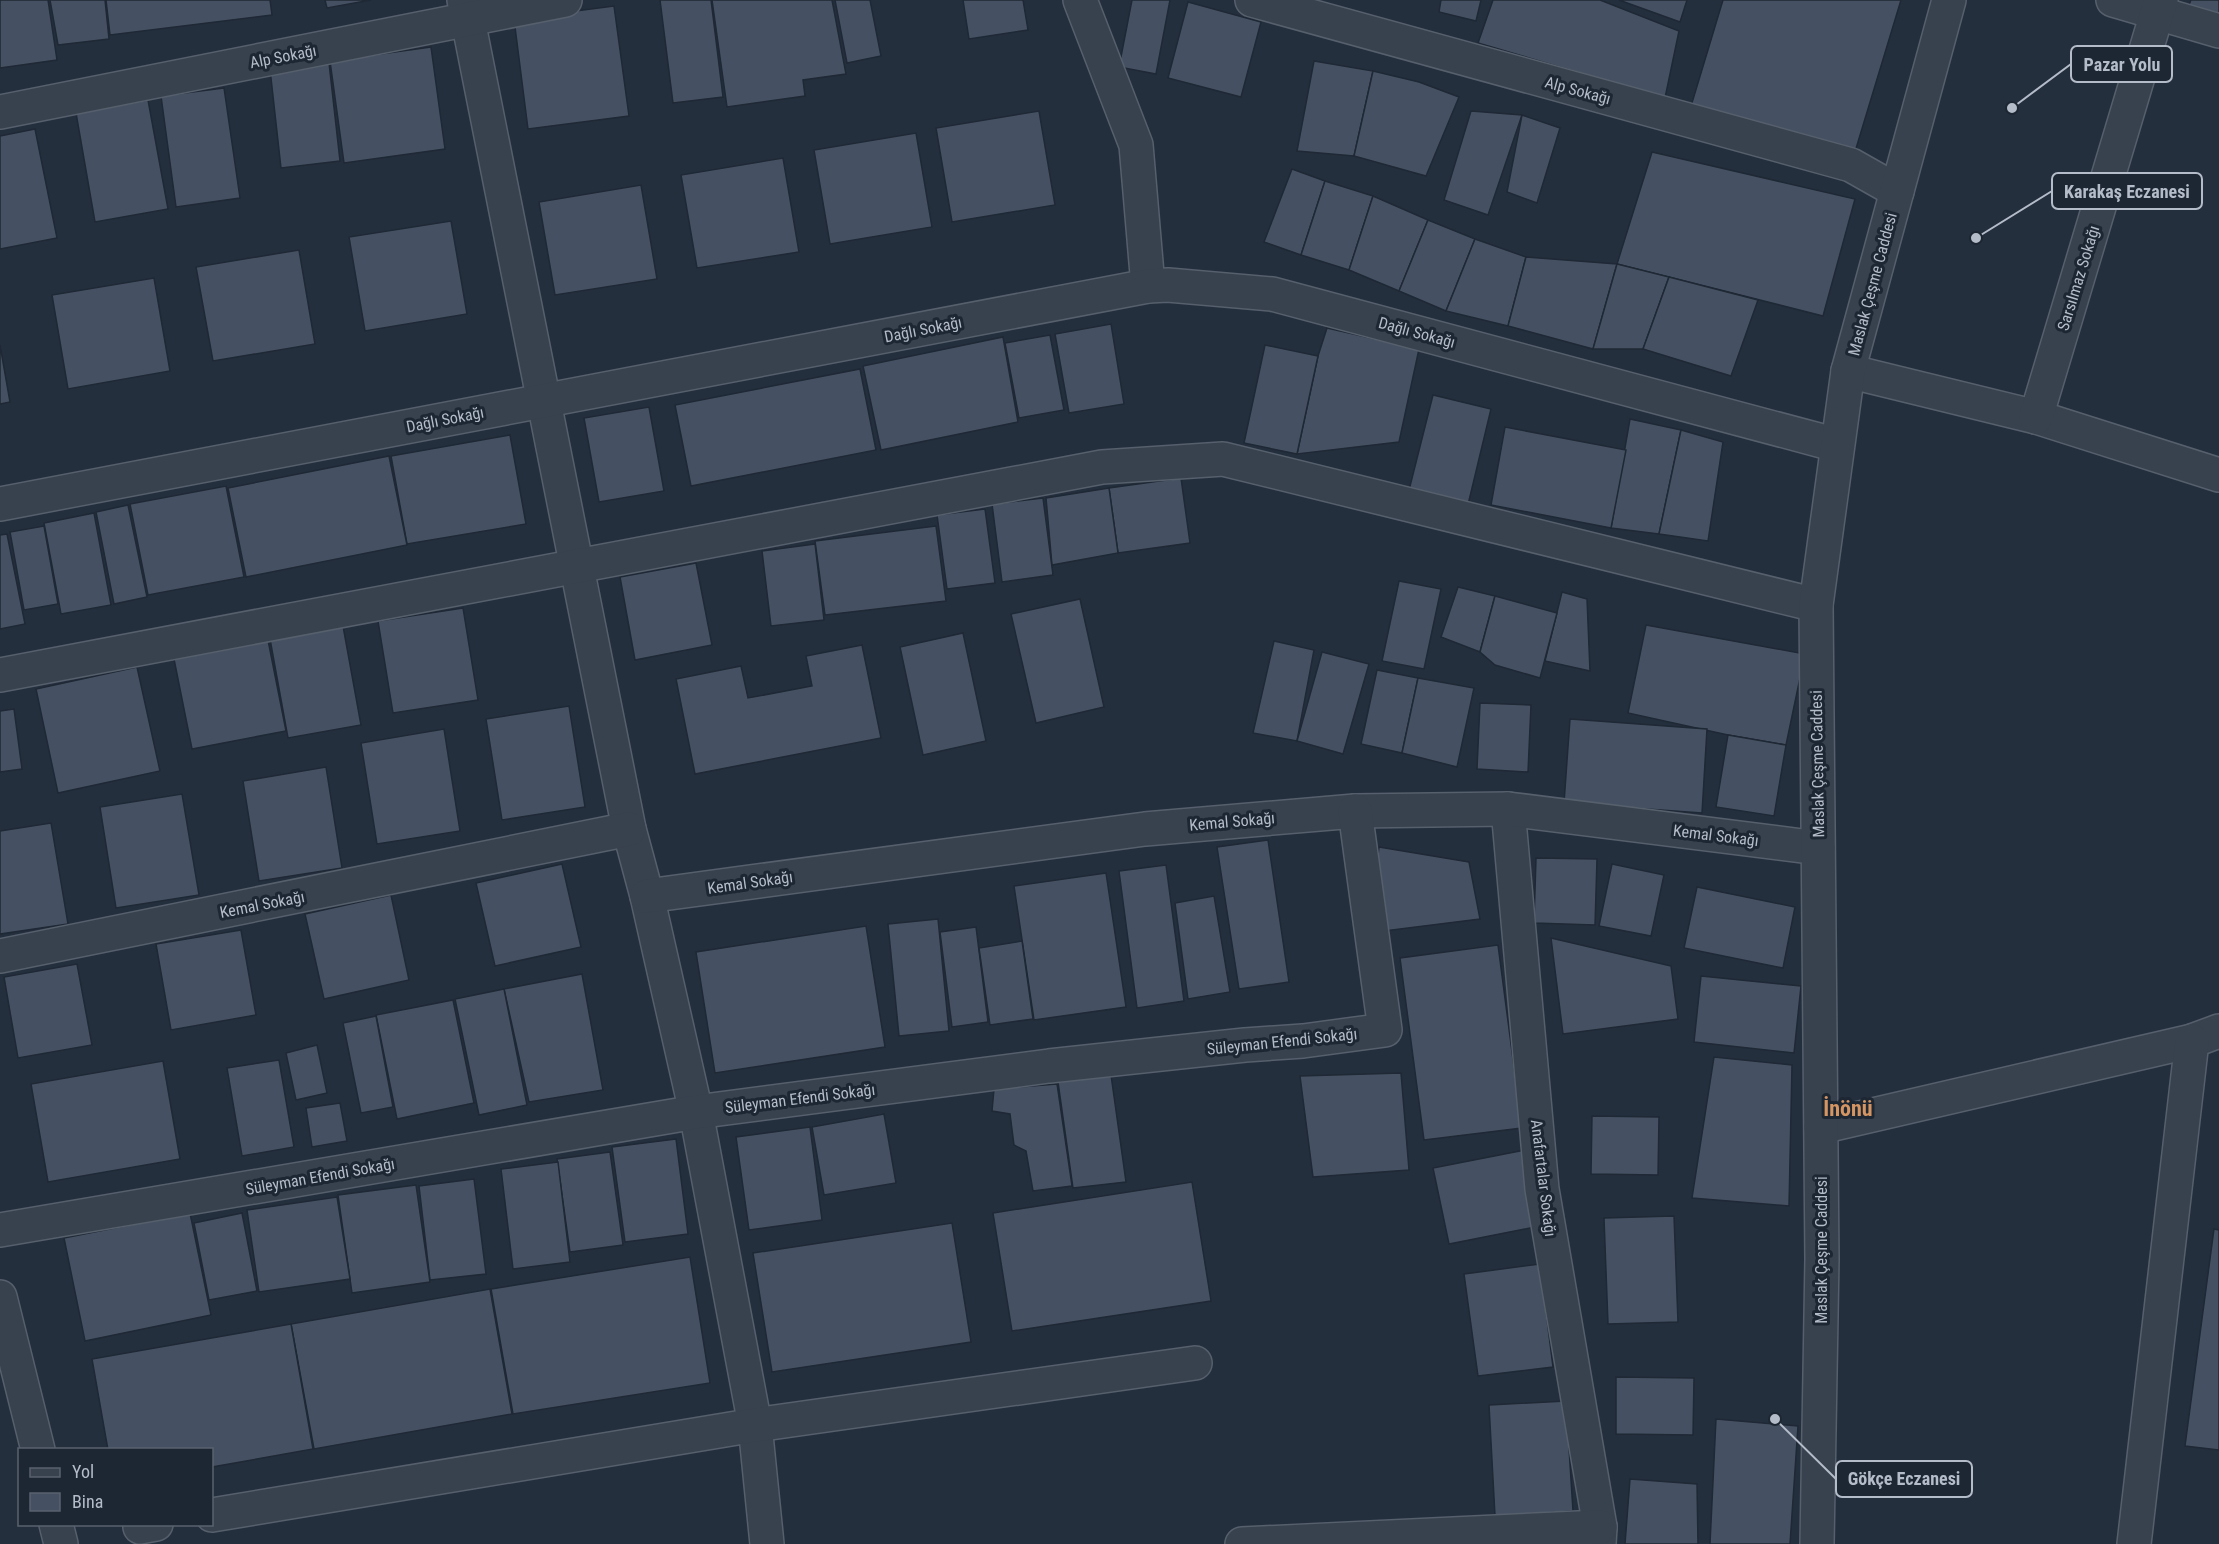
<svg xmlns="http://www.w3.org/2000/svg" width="2219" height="1544" viewBox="0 0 2219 1544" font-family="'Roboto Condensed',sans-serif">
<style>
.building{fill:#455162;stroke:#1f2835;stroke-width:1.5}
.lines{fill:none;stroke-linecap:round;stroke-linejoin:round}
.minor-casing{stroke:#565f6c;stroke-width:36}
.minor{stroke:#38414e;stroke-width:33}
.labels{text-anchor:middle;stroke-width:6;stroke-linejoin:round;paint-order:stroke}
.street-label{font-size:16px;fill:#b4bcc9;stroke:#1d2633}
.district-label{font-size:22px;font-weight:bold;fill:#d59563;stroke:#1d2633}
.leader{fill:none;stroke:#b4bcc9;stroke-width:2}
.callout-dot{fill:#b4bcc9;stroke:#1d2633;stroke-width:2}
.callout{fill:#1d2633;stroke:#b4bcc9;stroke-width:2}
.callout-label{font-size:18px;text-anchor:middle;font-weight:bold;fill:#b4bcc9}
</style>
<rect width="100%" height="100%" fill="#242f3e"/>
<!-- building -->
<g class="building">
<polygon points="0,0 48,0 57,60 0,68"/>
<polygon points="50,0 105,0 109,39 58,45"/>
<polygon points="106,0 270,0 272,15 110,35"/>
<polygon points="325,0 371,0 327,8"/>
<polygon points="660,0 711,0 723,97 673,103"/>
<polygon points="712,0 832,0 846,74 803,80 805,96 727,107"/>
<polygon points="835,0 870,0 881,56 847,63"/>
<polygon points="963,0 1023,0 1028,30 969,39"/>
<polygon points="1132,0 1170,0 1156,74 1119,67"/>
<polygon points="1441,0 1481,0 1476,21 1439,12"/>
<polygon points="1493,0 1600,0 1679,31 1665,98 1478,43"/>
<polygon points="1619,0 1687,0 1680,22"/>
<polygon points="1723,0 1901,0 1851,165 1688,116"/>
<polygon points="2191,0 2219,0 2219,18 2188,7"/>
<polygon points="1188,2 1261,22 1241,97 1168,78"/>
<polygon points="614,6 629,116 528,129 514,19"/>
<polygon points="431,47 445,149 344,163 330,61"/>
<polygon points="1314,61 1373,71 1354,156 1297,151"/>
<polygon points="329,63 340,161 281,168 270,69"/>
<polygon points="1373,71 1419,82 1459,97 1426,176 1354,156"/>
<polygon points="224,88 240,198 176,207 161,96"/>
<polygon points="148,100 168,209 95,222 76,113"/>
<polygon points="1039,111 1055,205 952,222 936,128"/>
<polygon points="1471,111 1522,115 1488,215 1444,200"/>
<polygon points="1522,115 1560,128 1537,203 1507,192"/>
<polygon points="35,129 57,238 0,249 0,136"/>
<polygon points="916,133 932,227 830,244 814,150"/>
<polygon points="1652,152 1855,199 1823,316 1617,264"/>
<polygon points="783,158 799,252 697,268 681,175"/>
<polygon points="1292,169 1325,181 1301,255 1264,242"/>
<polygon points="1325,181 1373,196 1349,270 1301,255"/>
<polygon points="641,185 657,279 555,295 539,202"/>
<polygon points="1373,196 1428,220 1399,291 1349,270"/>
<polygon points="1428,220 1475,239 1446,311 1399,291"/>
<polygon points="451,221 467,314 365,331 349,237"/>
<polygon points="1475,239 1526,257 1508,326 1446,311"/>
<polygon points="299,250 315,344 213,361 196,267"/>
<polygon points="1526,257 1617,264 1593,349 1508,326"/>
<polygon points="1617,264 1669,277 1643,349 1593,349"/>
<polygon points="1669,277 1758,300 1731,376 1643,349"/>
<polygon points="154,278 170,371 68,389 52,295"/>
<polygon points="1111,324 1124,404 1069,413 1055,334"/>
<polygon points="1327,328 1419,349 1399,442 1297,454 1318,356"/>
<polygon points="1050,335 1064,410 1019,418 1005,343"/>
<polygon points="1003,337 1018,422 881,450 863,366"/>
<polygon points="0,345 10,402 0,404"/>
<polygon points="1265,345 1318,356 1297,454 1244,443"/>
<polygon points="860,369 876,450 691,486 675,405"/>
<polygon points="1433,395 1491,409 1466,513 1407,498"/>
<polygon points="649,407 664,491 599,502 584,418"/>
<polygon points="1630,419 1681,430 1659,534 1611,528"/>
<polygon points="1505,427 1626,450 1611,528 1491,505"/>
<polygon points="1681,430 1723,442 1708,541 1659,534"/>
<polygon points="510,435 526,524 407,544 391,456"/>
<polygon points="389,456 407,545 246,577 228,488"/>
<polygon points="1181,478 1190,543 1118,553 1109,488"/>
<polygon points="226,486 244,577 148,595 130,504"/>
<polygon points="1109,488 1118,553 1052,565 1046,498"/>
<polygon points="1043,498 1053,575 1002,582 992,504"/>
<polygon points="128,505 147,597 114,604 96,512"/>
<polygon points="985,509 995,583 947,589 937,515"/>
<polygon points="94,513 111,605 61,614 44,523"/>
<polygon points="44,526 58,604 24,610 10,532"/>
<polygon points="936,526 946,601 825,615 815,541"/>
<polygon points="7,534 25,624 0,629 0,535"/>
<polygon points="815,544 824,620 771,626 762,551"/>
<polygon points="696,563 712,645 635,660 620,577"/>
<polygon points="1399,581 1441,589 1424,669 1382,661"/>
<polygon points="1458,587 1495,596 1480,652 1441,637"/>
<polygon points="1562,592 1587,599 1590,671 1545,661"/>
<polygon points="1495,596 1557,613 1540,678 1495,665 1480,652"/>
<polygon points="1080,599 1104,707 1036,723 1011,614"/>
<polygon points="463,608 478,700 393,713 378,621"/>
<polygon points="1646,625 1805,654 1786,745 1728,735 1628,713"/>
<polygon points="343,626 361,725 288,738 270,639"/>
<polygon points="963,633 986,741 923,755 900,647"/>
<polygon points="268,640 286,731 192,749 174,659"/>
<polygon points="1274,641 1314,650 1297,741 1253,733"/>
<polygon points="862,645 881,738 695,774 676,679 741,666 748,698 812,686 806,656"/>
<polygon points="1322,652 1369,664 1343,754 1297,741"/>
<polygon points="137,667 160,771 58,793 36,689"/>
<polygon points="1377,670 1418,678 1402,753 1361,744"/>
<polygon points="1418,678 1474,688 1457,767 1402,753"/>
<polygon points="1480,703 1531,705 1528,772 1477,769"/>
<polygon points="569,706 585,807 502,820 486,719"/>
<polygon points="14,709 22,769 0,772 0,711"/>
<polygon points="1570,719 1707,729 1702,813 1564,803"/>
<polygon points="444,729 460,831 377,844 361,743"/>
<polygon points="1728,735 1786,745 1774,816 1716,807"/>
<polygon points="326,767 342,868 259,881 243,781"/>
<polygon points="182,794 199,895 116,908 100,807"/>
<polygon points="51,823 68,924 0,934 0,831"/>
<polygon points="1268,840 1289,982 1239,989 1217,847"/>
<polygon points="1379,847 1469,862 1480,919 1384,931 1376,872"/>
<polygon points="1536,858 1597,859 1595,925 1534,923"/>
<polygon points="562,864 581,947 495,966 476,883"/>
<polygon points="1612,864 1664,875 1651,936 1599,926"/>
<polygon points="1166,865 1184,1001 1137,1008 1119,871"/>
<polygon points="1106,873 1126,1007 1034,1020 1014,886"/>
<polygon points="1697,887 1795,907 1783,968 1684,948"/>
<polygon points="391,895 409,980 324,999 305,914"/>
<polygon points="1214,896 1230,992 1188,999 1175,903"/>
<polygon points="938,919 949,1031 899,1036 888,924"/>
<polygon points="866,926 885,1047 715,1073 696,952"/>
<polygon points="976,927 988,1022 952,1027 940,932"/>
<polygon points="241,930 256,1015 171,1030 156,944"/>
<polygon points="1551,938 1671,966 1678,1019 1563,1034"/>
<polygon points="1022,941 1033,1019 990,1025 979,948"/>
<polygon points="1498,945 1522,1128 1424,1140 1400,958"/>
<polygon points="77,964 92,1045 18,1058 4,977"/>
<polygon points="582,974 603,1090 529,1102 504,989"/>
<polygon points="1701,976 1801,986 1794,1053 1694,1042"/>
<polygon points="504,989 527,1105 479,1115 455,999"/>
<polygon points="453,1000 474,1103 397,1119 376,1015"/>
<polygon points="376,1016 393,1107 361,1113 343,1023"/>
<polygon points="317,1045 327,1093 296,1100 286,1053"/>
<polygon points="1714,1057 1792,1065 1789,1206 1692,1198"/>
<polygon points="279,1060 294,1147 242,1156 227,1068"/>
<polygon points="163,1061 180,1159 48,1182 31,1084"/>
<polygon points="1401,1073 1409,1170 1313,1177 1300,1076"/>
<polygon points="1111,1075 1126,1182 1073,1188 1058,1082"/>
<polygon points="1057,1084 1072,1186 1033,1191 1026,1151 1014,1145 1010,1114 992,1111 994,1089"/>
<polygon points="340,1103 347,1141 312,1147 306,1108"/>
<polygon points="884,1114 896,1183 824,1195 812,1127"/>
<polygon points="1592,1116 1659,1117 1658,1175 1591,1174"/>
<polygon points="810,1127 822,1220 749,1230 736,1137"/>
<polygon points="676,1139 688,1234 625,1242 612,1147"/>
<polygon points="1525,1150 1540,1226 1449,1244 1433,1168"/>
<polygon points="610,1152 623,1245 570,1252 557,1159"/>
<polygon points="558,1162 570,1262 513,1269 501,1169"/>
<polygon points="474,1179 486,1274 430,1280 419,1186"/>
<polygon points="1192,1182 1211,1301 1012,1331 993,1213"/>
<polygon points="416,1185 430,1282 352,1293 338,1195"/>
<polygon points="337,1197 350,1279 259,1292 247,1210"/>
<polygon points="190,1213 211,1315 85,1341 64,1238"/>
<polygon points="242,1213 257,1291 209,1300 194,1223"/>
<polygon points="1674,1216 1678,1322 1608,1324 1604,1218"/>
<polygon points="952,1223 971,1342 772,1372 753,1253"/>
<polygon points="2214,1229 2219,1230 2219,1450 2185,1446"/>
<polygon points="690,1257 710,1383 513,1414 491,1289"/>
<polygon points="1540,1264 1553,1367 1478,1376 1464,1274"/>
<polygon points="490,1289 512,1414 314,1449 291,1324"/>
<polygon points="291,1324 313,1449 212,1467 212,1450 108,1450 92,1359"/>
<polygon points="1616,1377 1694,1378 1693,1435 1616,1434"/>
<polygon points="1566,1401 1573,1511 1495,1516 1489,1405"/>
<polygon points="1716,1419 1798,1426 1790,1544 1710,1544"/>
<polygon points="1630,1479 1697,1484 1698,1544 1625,1544"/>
</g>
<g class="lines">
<defs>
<g id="minor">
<polyline points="464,0 629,829 647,896 696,1112 755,1425 767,1544"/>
<polyline points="1080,0 1136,145 1148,286"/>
<polyline points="1252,0 1851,165 1897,191"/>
<polyline points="2113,0 2219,31"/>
<polyline points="0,112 565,0"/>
<polyline points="1848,371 2036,417 2219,475"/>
<polyline points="2036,417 2161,0"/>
<polyline points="0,504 1148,286 1168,285 1272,294 1837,445"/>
<polyline points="0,675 1102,467 1223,459 1816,605"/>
<polyline points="1508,809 1542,1189 1600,1527 1599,1544"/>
<polyline points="647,896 1145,829 1355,811 1508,809 1818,848"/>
<polyline points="0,956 629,829"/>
<polyline points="1821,1127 2192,1041 2219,1031"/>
<polyline points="0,1230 696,1112 1049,1066 1245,1045 1303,1041 1385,1030 1355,811"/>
<polyline points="0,1297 38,1450"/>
<polyline points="212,1515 755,1425 1195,1363"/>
<polyline points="56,1524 61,1544"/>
<polyline points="140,1527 156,1524"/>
<polyline points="1242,1544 1600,1527"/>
<polyline points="1817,1544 1822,1259 1816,605 1848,371 1949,0"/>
<polyline points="2134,1544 2192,1041"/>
</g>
</defs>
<!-- minor casing -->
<use href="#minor" class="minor-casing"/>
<!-- minor -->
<use href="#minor" class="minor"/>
</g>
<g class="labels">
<!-- street labels -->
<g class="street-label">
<text transform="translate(283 56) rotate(-11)" y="6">Alp Sokağı</text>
<text transform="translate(1578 90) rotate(15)" y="6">Alp Sokağı</text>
<text transform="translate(2078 278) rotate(-73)" y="6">Sarsılmaz Sokağı</text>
<text transform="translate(1872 284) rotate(-75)" y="6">Maslak Çeşme Caddesi</text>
<text transform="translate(923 329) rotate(-11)" y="6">Dağlı Sokağı</text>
<text transform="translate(1417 332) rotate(15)" y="6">Dağlı Sokağı</text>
<text transform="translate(445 419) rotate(-11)" y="6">Dağlı Sokağı</text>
<text transform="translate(1817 764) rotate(-91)" y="6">Maslak Çeşme Caddesi</text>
<text transform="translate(1232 821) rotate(-5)" y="6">Kemal Sokağı</text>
<text transform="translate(1716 835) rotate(7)" y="6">Kemal Sokağı</text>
<text transform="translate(750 882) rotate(-8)" y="6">Kemal Sokağı</text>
<text transform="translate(262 904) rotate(-11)" y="6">Kemal Sokağı</text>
<text transform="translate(1282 1041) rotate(-6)" y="6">Süleyman Efendi Sokağı</text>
<text transform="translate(800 1098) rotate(-7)" y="6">Süleyman Efendi Sokağı</text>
<text transform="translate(320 1176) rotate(-10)" y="6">Süleyman Efendi Sokağı</text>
<text transform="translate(1544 1178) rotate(83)" y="6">Anafartalar Sokağı</text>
<text transform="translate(1821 1250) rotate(-90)" y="6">Maslak Çeşme Caddesi</text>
</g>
<!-- district labels -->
<g class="district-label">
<text x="1848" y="1116">İnönü</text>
</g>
</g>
<!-- callouts -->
<path class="leader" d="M2012 108L2071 64M1976 238L2052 191M1775 1419L1836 1479"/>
<g class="callout-dot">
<circle cx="2012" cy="108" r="6"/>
<circle cx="1976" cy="238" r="6"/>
<circle cx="1775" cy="1419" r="6"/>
</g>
<g class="callout">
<rect x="2071" y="46" width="101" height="36" rx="6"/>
<rect x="2052" y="173" width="150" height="36" rx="6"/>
<rect x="1836" y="1461" width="136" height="36" rx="6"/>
</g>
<g class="callout-label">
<text x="2122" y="71">Pazar Yolu</text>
<text x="2127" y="198">Karakaş Eczanesi</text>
<text x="1904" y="1485">Gökçe Eczanesi</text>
</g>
<!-- legend -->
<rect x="18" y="1448" width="195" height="78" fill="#1d2633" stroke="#59626f" stroke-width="1.5"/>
<rect x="30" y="1468" width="30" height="9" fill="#38414e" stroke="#59626f" stroke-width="1.5"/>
<text x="72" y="1478" font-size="18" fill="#b4bcc9">Yol</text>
<rect x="30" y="1493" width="30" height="18" fill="#455162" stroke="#59626f" stroke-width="1.5"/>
<text x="72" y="1508" font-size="18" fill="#b4bcc9">Bina</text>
</svg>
